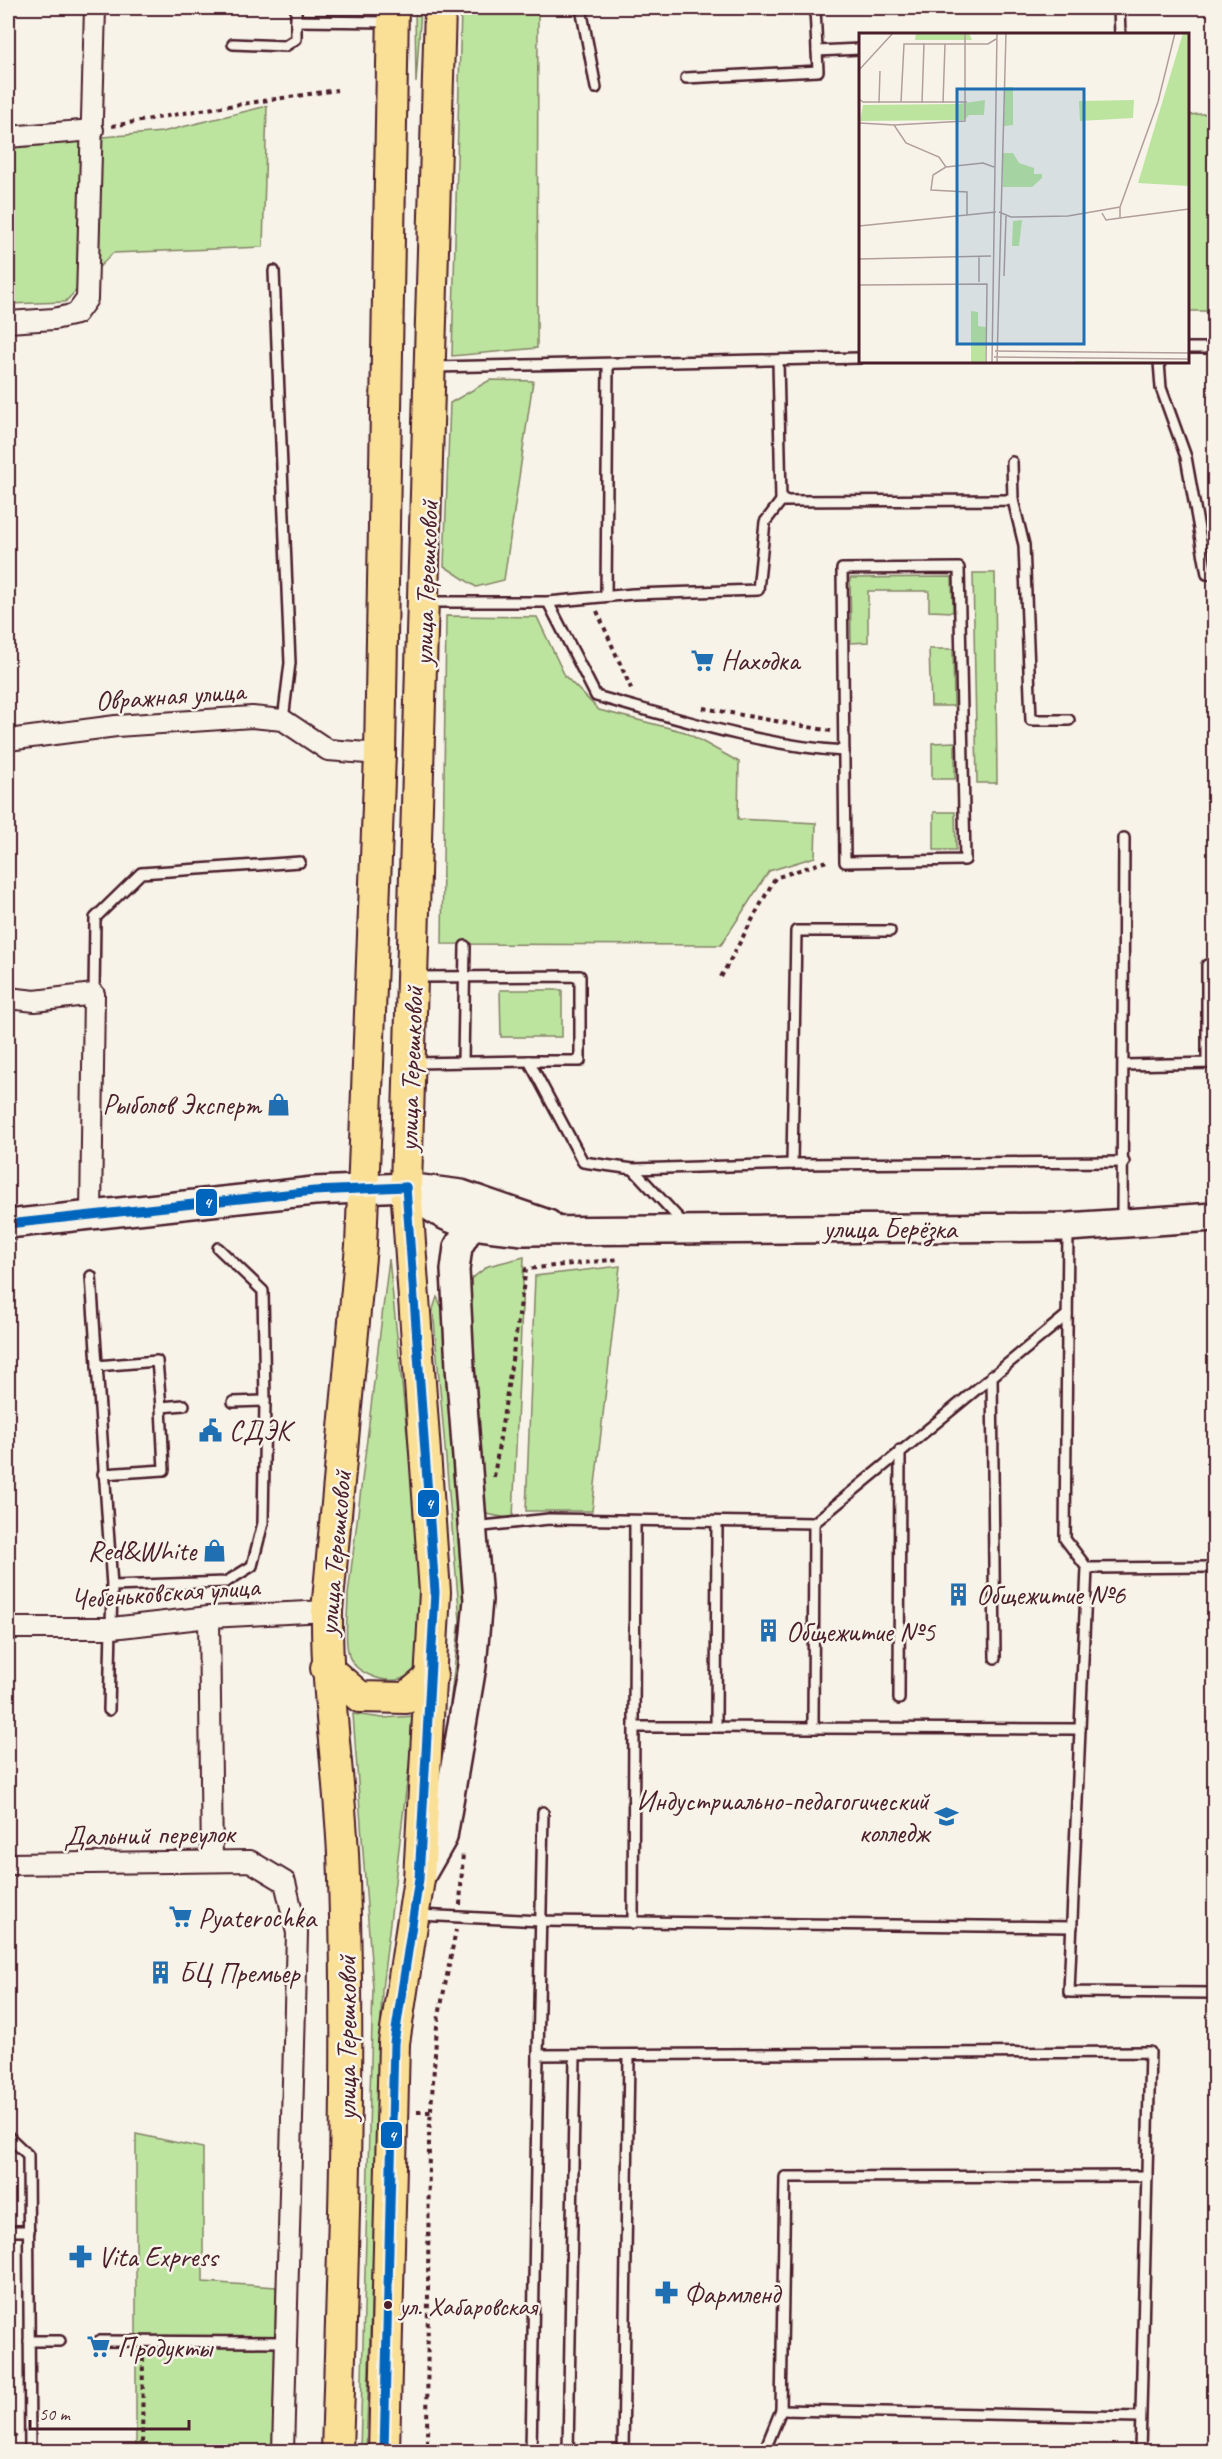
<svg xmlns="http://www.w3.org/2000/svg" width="1222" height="2459" viewBox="0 0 1222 2459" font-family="Caveat,sans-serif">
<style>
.green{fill:#bce49f;stroke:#838265;stroke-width:1.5}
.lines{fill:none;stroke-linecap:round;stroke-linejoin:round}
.service-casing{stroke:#4a1f2b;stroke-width:14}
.minor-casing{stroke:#4a1f2b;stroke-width:24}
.secondary-casing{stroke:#4a1f2b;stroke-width:32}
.primary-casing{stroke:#4a1f2b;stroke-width:34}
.path{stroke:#4a1f2b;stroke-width:4;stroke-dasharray:4.5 4.5;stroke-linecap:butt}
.service{stroke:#f7f3e8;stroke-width:9}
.minor{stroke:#f7f3e8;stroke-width:20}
.secondary{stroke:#f7f3e8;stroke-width:27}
.primary{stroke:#fadf96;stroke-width:30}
.bus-1-casing{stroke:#f7f3e8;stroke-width:14}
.bus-1{stroke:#0065bd;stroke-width:9}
.bus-dot{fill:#4a1f2b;stroke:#f7f3e8;stroke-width:2}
.labels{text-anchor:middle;stroke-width:5;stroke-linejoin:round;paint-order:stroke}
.bus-label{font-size:26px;fill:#4a1f2b;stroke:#f7f3e8;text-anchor:start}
.street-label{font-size:28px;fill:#4a1f2b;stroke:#f7f3e8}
.poi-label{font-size:28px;fill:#4a1f2b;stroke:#f7f3e8;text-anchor:start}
.inset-road{fill:none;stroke:#b29e9c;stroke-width:1.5}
.view{fill:#1f6fb2;fill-opacity:0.15;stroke:#1f6fb2;stroke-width:3}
.inset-edge{fill:none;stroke:#4a1f2b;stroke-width:3}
.line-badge{stroke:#f7f3e8;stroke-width:2}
.badge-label{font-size:16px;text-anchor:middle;font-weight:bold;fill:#fff}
</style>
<rect width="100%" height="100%" fill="#f7f3e8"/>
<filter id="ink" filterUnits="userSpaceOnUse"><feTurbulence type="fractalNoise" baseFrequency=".0167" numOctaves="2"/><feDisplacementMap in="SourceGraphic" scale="12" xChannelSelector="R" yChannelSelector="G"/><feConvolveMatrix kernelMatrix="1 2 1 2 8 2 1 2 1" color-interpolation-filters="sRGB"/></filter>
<g filter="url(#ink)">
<!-- green -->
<g class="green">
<polygon points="415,8 421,8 416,83"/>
<polygon points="461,8 538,8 537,348 452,356"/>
<polygon points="267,106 263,247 113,253 65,302 8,304 8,145 162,132"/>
<polygon points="1214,113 1214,311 1188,311 1188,115"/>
<polygon points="490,380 533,381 504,580 476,587 444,566 450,403"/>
<polygon points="973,573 995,573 997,783 977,783"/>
<polygon points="952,577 953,612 929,611 929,591 868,591 868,642 851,643 850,578"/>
<polygon points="446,616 537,617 565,676 599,710 685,732 739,762 738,819 816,823 815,857 769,871 721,945 442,944"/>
<polygon points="929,649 953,649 954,706 931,706"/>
<polygon points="955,742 955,779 932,779 932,743"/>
<polygon points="934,812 955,812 956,850 934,850"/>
<polygon points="500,990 562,990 562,1037 501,1037"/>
<polygon points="524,1257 513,1519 486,1514 465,1312 470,1280 488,1266"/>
<path d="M389 1259 424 1596 419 1666C414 1670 408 1677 401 1679 384 1684 355 1673 349 1656 344 1637 348 1614 348 1595Z"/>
<polygon points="620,1266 592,1511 526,1511 535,1276"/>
<polygon points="437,1297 443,1310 471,1571 467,1620 435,1830 460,1620 433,1309"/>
<polygon points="353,1714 383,1718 415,1716 382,1989 366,2452 360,2451 373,1989"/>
<polygon points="136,2134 203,2148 203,2282 276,2287 272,2451 136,2452"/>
</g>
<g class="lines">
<defs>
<g id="service">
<polyline points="581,8 596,88"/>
<polyline points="1119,8 1120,34"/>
<polyline points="296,21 390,22"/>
<polyline points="233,44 285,46 296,39 296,8"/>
<polyline points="817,51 860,49"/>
<polyline points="686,78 818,71 815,8"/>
<polyline points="274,271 290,663 283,720"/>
<polyline points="1188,348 1214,348"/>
<polyline points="1159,362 1161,388 1186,457 1207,574 1214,574"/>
<polyline points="433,367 860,358"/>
<polyline points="1012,462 1013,500"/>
<polyline points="781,501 1013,500 1024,545 1031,720 1069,720"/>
<polygon points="959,568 965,860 845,862 842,569"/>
<polyline points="606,596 608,365"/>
<path d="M428 602H548L596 696C676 718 762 746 844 751"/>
<polyline points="548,602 633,594 758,590 765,522 781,501 778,360"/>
<polyline points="890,931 796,931 792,1164 1124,1162"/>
<polyline points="416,977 580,976 580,1061 529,1061 583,1162 633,1169 792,1164"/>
<polyline points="94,994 95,918 141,873 300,862"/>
<polyline points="463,1062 465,946"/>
<polyline points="414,1063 529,1061"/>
<polyline points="1207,1063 1207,965"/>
<polyline points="1124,1065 1214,1063"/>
<polyline points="633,1169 684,1224"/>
<polyline points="1122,1220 1124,838"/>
<polyline points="1068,1229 1065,1539 1087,1568 1080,1729"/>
<polyline points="91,1276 112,1586 109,1710"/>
<polyline points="97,1366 157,1361 161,1407 184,1405"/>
<polyline points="992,1375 995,1658"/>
<polyline points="233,1402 265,1401"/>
<polyline points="103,1474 164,1470 161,1407"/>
<polyline points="717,1522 716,1727 813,1728"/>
<polyline points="814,1523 813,1728 1080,1729 1069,1992 1214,1993"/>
<polyline points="474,1527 549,1519 814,1523 1067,1315"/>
<polyline points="1087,1568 1214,1567"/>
<polyline points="112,1586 226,1582 252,1566 263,1523 265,1401 263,1291 218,1248"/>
<polyline points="899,1699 900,1450"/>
<polyline points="634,1727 716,1727"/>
<polyline points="543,1812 538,2055 1150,2052 1140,2452"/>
<polyline points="418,1915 541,1921 1072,1927"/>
<polyline points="633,1923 635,1521"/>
<polyline points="8,2136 28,2155 30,2452"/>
<polyline points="8,2231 29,2231"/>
<polyline points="29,2341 60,2341"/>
<polyline points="99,2341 285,2342"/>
<polyline points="781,2410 1140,2417"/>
<polyline points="531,2452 538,2055"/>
<polyline points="568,2452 575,2056"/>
<polyline points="623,2452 629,2057"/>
<polyline points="764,2452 781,2410 785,2177 1147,2176"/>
</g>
<g id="minor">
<polyline points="8,137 93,130"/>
<polyline points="8,322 54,319 76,314 87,299 95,8"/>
<polyline points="8,740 116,726 252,717 283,720 328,750 380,754"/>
<polyline points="8,998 35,1001 94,994 91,1214"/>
<polyline points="209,1617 212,1861"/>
<polyline points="8,1628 112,1628 209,1617 327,1611"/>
<polyline points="8,1864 250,1861 285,1882 297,1933 283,2452"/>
</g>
<g id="secondary">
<path d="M406 1187C447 1226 469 1225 523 1231L1068 1227 1214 1217"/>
<polyline points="8,1224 314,1191 406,1187 461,1194 548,1224"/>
<polyline points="419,1879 443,1837 472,1666 478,1600 460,1367 455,1270 458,1247 471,1225"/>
</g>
<g id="primary">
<polyline points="326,1668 360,1697 406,1698 432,1676"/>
<path d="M337 2452C343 2260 350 2070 344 1879 342 1789 326 1701 327 1611L361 1246 380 754 393 8"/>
<polyline points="384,2452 394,2043 419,1879 435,1592 406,1187 440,8"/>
</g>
</defs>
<!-- service casing -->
<use href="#service" class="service-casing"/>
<!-- minor casing -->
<use href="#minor" class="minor-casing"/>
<!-- secondary casing -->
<use href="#secondary" class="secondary-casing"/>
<!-- primary casing -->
<use href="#primary" class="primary-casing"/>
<!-- path -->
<g class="path">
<polyline points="112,126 201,110 337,90"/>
<polyline points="597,611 633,693"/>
<polyline points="703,708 831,731"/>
<polyline points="721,977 775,878 830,860"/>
<polyline points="494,1477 526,1269 620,1259"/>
<polyline points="460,1905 463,1852"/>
<polyline points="417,2112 431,2112"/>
<polyline points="8,2444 16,2435"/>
<polyline points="142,2452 143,2353"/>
<polyline points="429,2452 427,2446 429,2137 437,2026 456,1930"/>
</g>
<!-- service -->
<use href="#service" class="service"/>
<!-- minor -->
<use href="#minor" class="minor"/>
<!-- secondary -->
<use href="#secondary" class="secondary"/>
<!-- primary -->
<use href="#primary" class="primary"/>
<defs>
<g id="bus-1">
<polyline points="8,1224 314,1191 406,1187"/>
<polyline points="384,2452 394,2043 419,1879 435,1592 406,1187"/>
</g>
</defs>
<!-- bus-1 casing -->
<use href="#bus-1" class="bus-1-casing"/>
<!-- bus-1 -->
<use href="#bus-1" class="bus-1"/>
</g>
</g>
<!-- icons -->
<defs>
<symbol id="supermarket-bare" viewBox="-9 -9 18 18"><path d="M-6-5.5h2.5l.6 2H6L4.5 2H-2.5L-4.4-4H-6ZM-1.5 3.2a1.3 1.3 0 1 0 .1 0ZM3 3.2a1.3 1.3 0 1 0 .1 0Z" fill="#1f6fb2" stroke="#f7f3e8" stroke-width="2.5" paint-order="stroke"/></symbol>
<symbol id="shop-bare" viewBox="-9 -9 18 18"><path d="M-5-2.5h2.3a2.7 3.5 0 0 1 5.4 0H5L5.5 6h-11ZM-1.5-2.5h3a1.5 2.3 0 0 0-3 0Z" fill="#1f6fb2" stroke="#f7f3e8" stroke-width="2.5" paint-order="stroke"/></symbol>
<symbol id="civic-bare" viewBox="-9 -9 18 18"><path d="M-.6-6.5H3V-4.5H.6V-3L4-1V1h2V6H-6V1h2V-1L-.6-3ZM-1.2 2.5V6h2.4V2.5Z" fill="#1f6fb2" stroke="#f7f3e8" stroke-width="2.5" paint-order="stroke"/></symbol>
<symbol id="building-bare" viewBox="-9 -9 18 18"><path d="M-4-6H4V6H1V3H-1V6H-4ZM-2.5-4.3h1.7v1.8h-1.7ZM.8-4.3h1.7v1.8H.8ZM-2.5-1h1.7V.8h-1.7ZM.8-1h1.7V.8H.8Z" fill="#1f6fb2" stroke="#f7f3e8" stroke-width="2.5" paint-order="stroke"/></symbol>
<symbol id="university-bare" viewBox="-9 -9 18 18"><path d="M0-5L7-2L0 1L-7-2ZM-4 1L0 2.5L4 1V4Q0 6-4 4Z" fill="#1f6fb2" stroke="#f7f3e8" stroke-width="2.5" paint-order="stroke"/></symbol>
<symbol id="pharmacy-bare" viewBox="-9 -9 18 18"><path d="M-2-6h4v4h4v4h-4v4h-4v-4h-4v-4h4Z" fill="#1f6fb2" stroke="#f7f3e8" stroke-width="2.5" paint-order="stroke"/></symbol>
</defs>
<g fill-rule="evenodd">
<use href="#supermarket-bare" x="686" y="644" width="33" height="33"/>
<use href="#shop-bare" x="262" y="1088" width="33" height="33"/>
<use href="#civic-bare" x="194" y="1414" width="33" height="33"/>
<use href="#shop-bare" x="198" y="1534" width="33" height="33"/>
<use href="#building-bare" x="942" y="1578" width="33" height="33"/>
<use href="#building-bare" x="752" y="1614" width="33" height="33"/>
<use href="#university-bare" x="930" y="1800" width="33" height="33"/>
<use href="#supermarket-bare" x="164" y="1900" width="33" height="33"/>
<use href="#building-bare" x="144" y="1956" width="33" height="33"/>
<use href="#pharmacy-bare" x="64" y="2240" width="33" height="33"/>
<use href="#pharmacy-bare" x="650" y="2276" width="33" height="33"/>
<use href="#supermarket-bare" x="82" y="2330" width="33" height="33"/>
</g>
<!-- markers -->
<circle class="bus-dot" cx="388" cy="2305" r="5"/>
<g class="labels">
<!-- bus labels -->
<g class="bus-label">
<text x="399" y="2315">ул. Хабаровская</text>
</g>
<!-- street labels -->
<g class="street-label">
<text transform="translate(425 583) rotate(-88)" y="10">улица Терешковой</text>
<text transform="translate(170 695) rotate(-4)" y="10">Овражная улица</text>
<text transform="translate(410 1069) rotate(-88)" y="10">улица Терешковой</text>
<text x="890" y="1238">улица Берёзка</text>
<text transform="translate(334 1553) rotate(-85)" y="10">улица Терешковой</text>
<text transform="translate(165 1592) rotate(-4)" y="10">Чебеньковская улица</text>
<text transform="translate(149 1834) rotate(-1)" y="10">Дальний переулок</text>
<text transform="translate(346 2038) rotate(-90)" y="10">улица Терешковой</text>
</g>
<!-- poi labels -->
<g class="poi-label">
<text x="721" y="670">Находка</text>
<text x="261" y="1114" text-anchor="end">Рыболов Эксперт</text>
<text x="229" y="1440">СДЭК</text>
<text x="196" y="1560" text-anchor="end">Red&amp;White</text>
<text x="976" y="1604">Общежитие №6</text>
<text x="786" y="1641">Общежитие №5</text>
<text x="929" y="1810" text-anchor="end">Индустриально-педагогический<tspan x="929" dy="32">колледж</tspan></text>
<text x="198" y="1927">Pyaterochka</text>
<text x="179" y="1982">БЦ Премьер</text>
<text x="98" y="2266">Vita Express</text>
<text x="684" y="2303">Фармленд</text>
<text x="117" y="2357">Продукты</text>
</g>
</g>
<!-- overview -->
<g transform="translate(859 33)">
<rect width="330" height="330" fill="#f7f3e8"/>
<path d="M57 0H110L113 7H56ZM324 0H330V153L279 150ZM146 54H154V92L145 93ZM126 67 125 82H110L105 87 1 88 4 72 100 71ZM275 67 274 85 221 88 220 68ZM144 120H154L160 130 175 135V141H183V145L173 154H144ZM163 187 160 213H153L154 188ZM112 278 119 279V293L127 294 126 330H112ZM216 328 330 329V330H216Z" fill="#bce49f"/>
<path class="inset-road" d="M0 37 34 0M0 66 4 69H108M42 69 45 11H129L137 6M20 70 21 38M63 70 65 10M84 70 86 11M0 90 35 92 47 110 80 124 87 134 74 142 72 157 108 159V182M35 92 106 88V0M87 134 124 130 135 134M140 179 152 184 209 183 261 174 299 69 316 0M243 180 247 187 261 185V174M261 185 330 176M0 193 137 179M120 224V249M0 226 132 223M145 243 147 183M0 252 128 251 127 330M136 318 330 320M135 324 330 326M133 330 138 0M138 330 147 0"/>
<path class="view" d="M98 56H225V311H98Z"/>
<rect width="330" height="330" class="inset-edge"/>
</g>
<g class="line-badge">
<rect x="195" y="1188" width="23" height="29" rx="6" fill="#0065bd"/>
<rect x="417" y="1489" width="23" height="29" rx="6" fill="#0065bd"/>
<rect x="380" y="2121" width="23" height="28" rx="6" fill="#0065bd"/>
</g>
<g class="badge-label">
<text x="207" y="1208">4</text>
<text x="429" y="1509">4</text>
<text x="392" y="2141">4</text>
</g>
<!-- margin -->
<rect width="1222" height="2459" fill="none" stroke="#f7f3e8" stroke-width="30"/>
<rect x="15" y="15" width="1192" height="2429" fill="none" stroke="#4a1f2b" stroke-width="2" filter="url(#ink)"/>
<!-- scale -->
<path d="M30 2420v9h159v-9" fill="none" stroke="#4a1f2b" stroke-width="3"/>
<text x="39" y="2420" font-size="18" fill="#4a1f2b" stroke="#f7f3e8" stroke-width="4.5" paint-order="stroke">50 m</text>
</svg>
